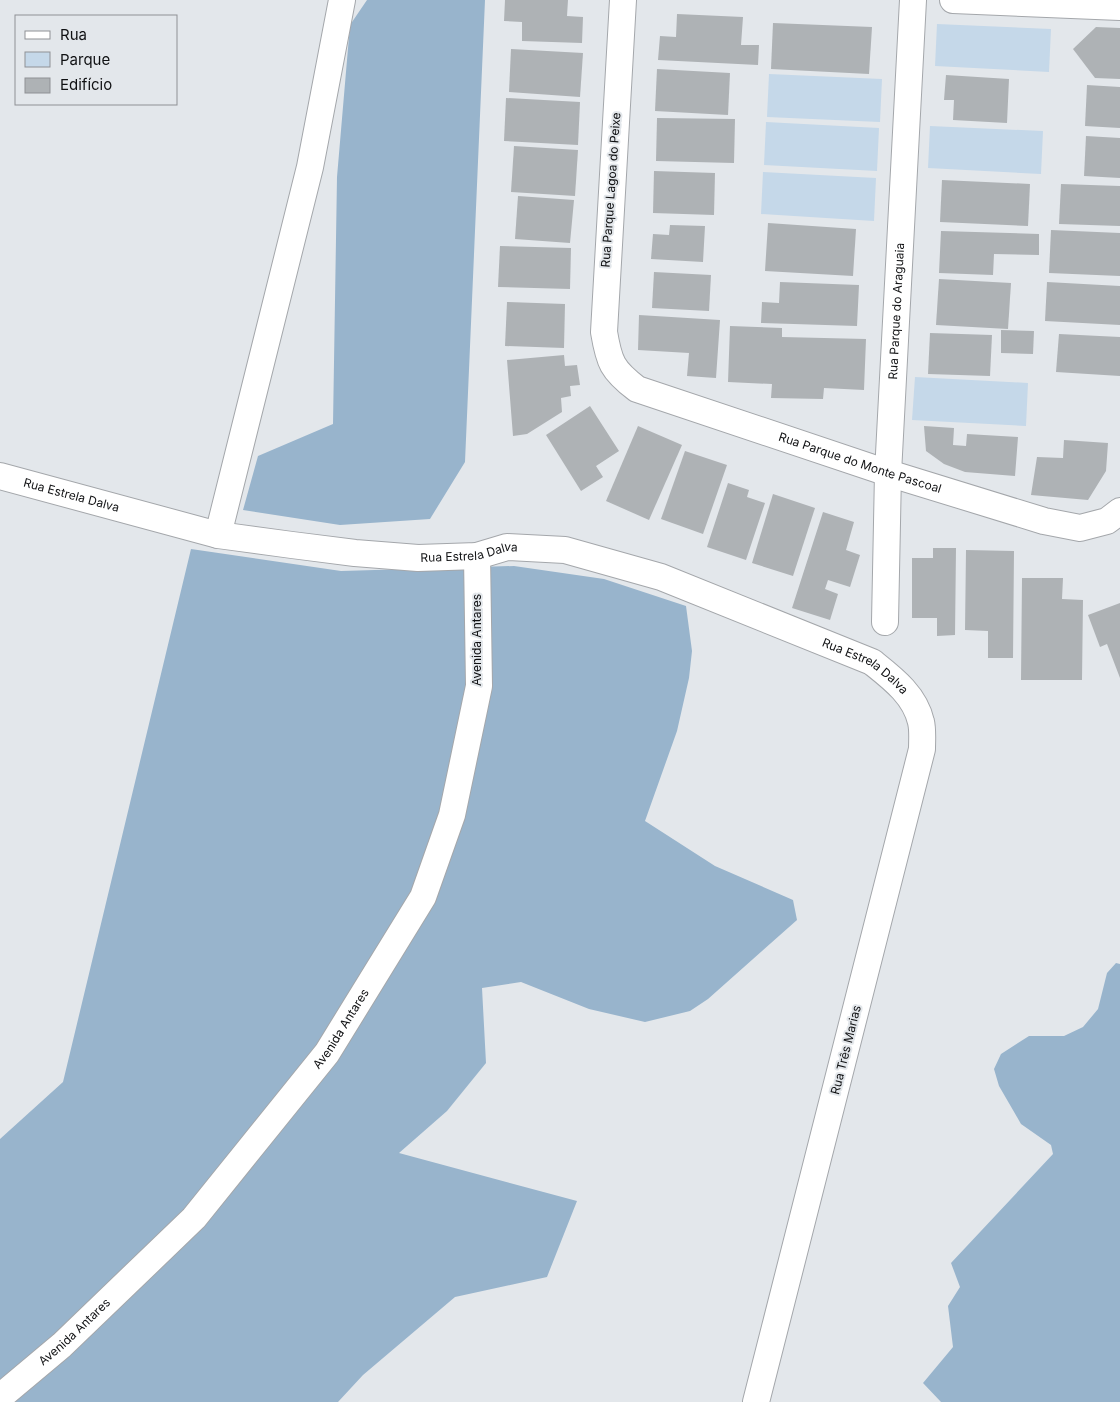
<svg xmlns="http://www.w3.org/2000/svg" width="1120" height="1402" viewBox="0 0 1120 1402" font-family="Inter,sans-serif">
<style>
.green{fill:#c5d8e9}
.forest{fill:#98b4cc}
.building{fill:#aeb2b5}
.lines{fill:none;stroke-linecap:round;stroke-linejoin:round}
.minor-casing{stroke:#a4a7ab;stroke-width:28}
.minor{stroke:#fff;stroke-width:26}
.labels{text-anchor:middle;stroke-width:4;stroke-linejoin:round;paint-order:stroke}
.street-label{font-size:12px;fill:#101113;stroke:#e3e7eb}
</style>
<rect width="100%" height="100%" fill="#e3e7eb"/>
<!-- green -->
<g class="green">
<polygon points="937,24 1051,29 1049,72 935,66"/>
<polygon points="769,74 882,79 880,122 767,117"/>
<polygon points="766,122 879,128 877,171 764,165"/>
<polygon points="930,126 1043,131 1041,174 928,168"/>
<polygon points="763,172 876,178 874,221 761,214"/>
<polygon points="915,377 1028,383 1026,426 912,420"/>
</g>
<!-- forest -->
<g class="forest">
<polygon points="367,0 485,0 465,462 430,519 340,525 243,510 258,456 333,424 337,177 350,25"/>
<polygon points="191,549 341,571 514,566 604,579 686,606 692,651 689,678 677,731 645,821 715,866 793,900 797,920 708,999 690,1011 645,1022 589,1009 521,982 482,988 486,1063 447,1111 399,1153 577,1201 547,1277 455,1297 363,1375 338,1402 0,1402 0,1139 63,1082"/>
<polygon points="1116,963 1120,964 1120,1402 941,1402 923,1383 953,1347 948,1306 960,1287 951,1263 1053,1154 1051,1145 1021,1124 999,1086 994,1069 1001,1054 1029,1036 1064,1036 1083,1027 1098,1009 1107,973"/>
</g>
<!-- building -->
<g class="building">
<polygon points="505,0 568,0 567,16 583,17 582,43 522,41 522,22 504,21"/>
<polygon points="677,14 743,17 741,45 759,45 758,65 658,60 660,36 676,37"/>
<polygon points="773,23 872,27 869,74 771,69"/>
<polygon points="1096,27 1120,28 1120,79 1095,78 1073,49"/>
<polygon points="511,49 583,53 580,97 509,92"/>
<polygon points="657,69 730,73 728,115 655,111"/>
<polygon points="946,75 1009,79 1007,123 953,120 954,100 944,100"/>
<polygon points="1087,85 1120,87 1120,128 1085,126"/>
<polygon points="506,98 580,102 578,145 504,141"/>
<polygon points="657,118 735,119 734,163 656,161"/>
<polygon points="1086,136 1120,138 1120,178 1084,176"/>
<polygon points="514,146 578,150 575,196 511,192"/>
<polygon points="654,171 715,173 714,215 653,213"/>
<polygon points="942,180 1030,184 1028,226 940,222"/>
<polygon points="1061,184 1120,186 1120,226 1059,224"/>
<polygon points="518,196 574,200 570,243 515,239"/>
<polygon points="768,223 856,229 853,276 765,271"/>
<polygon points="670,225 705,226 703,262 651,259 653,234 669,235"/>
<polygon points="1051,230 1120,233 1120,276 1049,273"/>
<polygon points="941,231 1039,234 1039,255 994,254 993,275 939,273"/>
<polygon points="500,246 571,248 570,289 498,287"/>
<polygon points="654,272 711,275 709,311 652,308"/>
<polygon points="939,279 1011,283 1008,329 936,325"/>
<polygon points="780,282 859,285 857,326 761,323 762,302 779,303"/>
<polygon points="1047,282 1120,286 1120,325 1045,321"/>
<polygon points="507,302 565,304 564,348 505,346"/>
<polygon points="639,315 720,320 716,378 687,376 689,353 638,350"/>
<polygon points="730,326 782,328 782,337 866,339 864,390 824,388 823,399 771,398 772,384 728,382"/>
<polygon points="1001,330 1034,331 1033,354 1001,353"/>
<polygon points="930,333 992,335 990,376 928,374"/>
<polygon points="1059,334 1120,337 1120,376 1056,372"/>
<polygon points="564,355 565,366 577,365 580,385 570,386 571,396 561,398 562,412 527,434 513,436 507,360"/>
<polygon points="590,406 619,451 596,466 603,477 581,491 546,435"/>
<polygon points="638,426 682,445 649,520 606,501"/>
<polygon points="924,426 954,428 953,445 966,446 967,434 1018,437 1015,476 965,472 944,464 926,451"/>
<polygon points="1064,440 1108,443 1106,471 1088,500 1031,495 1037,457 1063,458"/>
<polygon points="685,451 727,465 703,534 661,519"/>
<polygon points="728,483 749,490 747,497 765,503 746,560 707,547"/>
<polygon points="773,494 815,508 793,576 752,563"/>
<polygon points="823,512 854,522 846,550 860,555 850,587 828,580 825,589 838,594 830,620 792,608"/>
<polygon points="933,548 956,548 955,635 937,636 937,618 912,618 912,558 933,558"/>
<polygon points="966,550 1014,551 1013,658 988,658 988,631 965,630"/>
<polygon points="1022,578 1063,578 1062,599 1083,600 1082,680 1021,680"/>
<polygon points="1120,603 1120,678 1107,644 1100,647 1088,615"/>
</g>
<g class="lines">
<defs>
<g id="minor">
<path id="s1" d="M623 0 604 332C609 362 612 370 637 389L888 473 1044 521 1080 528 1107 521 1120 511"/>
<polyline points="953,0 1120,7"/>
<path id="s2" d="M0 476 218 535 292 545 355 553 418 558 477 556 507 547 565 550 661 577 872 662C892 678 915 695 921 722 923 730 922 741 922 749L756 1402"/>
<polyline points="218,535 310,167 342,0"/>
<path id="s3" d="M885 622 888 473 913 0"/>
<path id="s4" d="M0 1397 62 1345 194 1218 327 1053 423 897 452 815 479 686 477 556"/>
</g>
</defs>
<!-- minor casing -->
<use href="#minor" class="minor-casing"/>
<!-- minor -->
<use href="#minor" class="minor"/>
</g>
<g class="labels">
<!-- street labels -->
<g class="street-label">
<text transform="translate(611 190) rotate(-86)" y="4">Rua Parque Lagoa do Peixe</text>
<text dy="4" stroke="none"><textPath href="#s3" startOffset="311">Rua Parque do Araguaia</textPath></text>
<text dy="4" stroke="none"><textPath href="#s1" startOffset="636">Rua Parque do Monte Pascoal</textPath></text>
<text dy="4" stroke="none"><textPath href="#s2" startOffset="74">Rua Estrela Dalva</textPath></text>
<text dy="4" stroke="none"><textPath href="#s2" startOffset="479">Rua Estrela Dalva</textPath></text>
<text transform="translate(477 640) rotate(-90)" y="4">Avenida Antares</text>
<text dy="4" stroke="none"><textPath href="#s2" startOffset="899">Rua Estrela Dalva</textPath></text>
<text dy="4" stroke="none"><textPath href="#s4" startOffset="504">Avenida Antares</textPath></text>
<text transform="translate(846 1050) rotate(-76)" y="4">Rua Três Marias</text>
<text dy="4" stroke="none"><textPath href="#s4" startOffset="99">Avenida Antares</textPath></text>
</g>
</g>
<!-- legend -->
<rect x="15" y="15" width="162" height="90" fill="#e3e7eb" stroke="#8f9195"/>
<rect x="25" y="31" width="25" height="8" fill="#ffffff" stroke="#8f9195"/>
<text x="60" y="40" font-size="15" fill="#101113">Rua</text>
<rect x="25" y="52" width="25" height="15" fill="#c5d8e9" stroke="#8f9195"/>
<text x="60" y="65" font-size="15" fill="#101113">Parque</text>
<rect x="25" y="78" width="25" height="15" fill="#aeb2b5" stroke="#8f9195"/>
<text x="60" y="90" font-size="15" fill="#101113">Edifício</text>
</svg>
